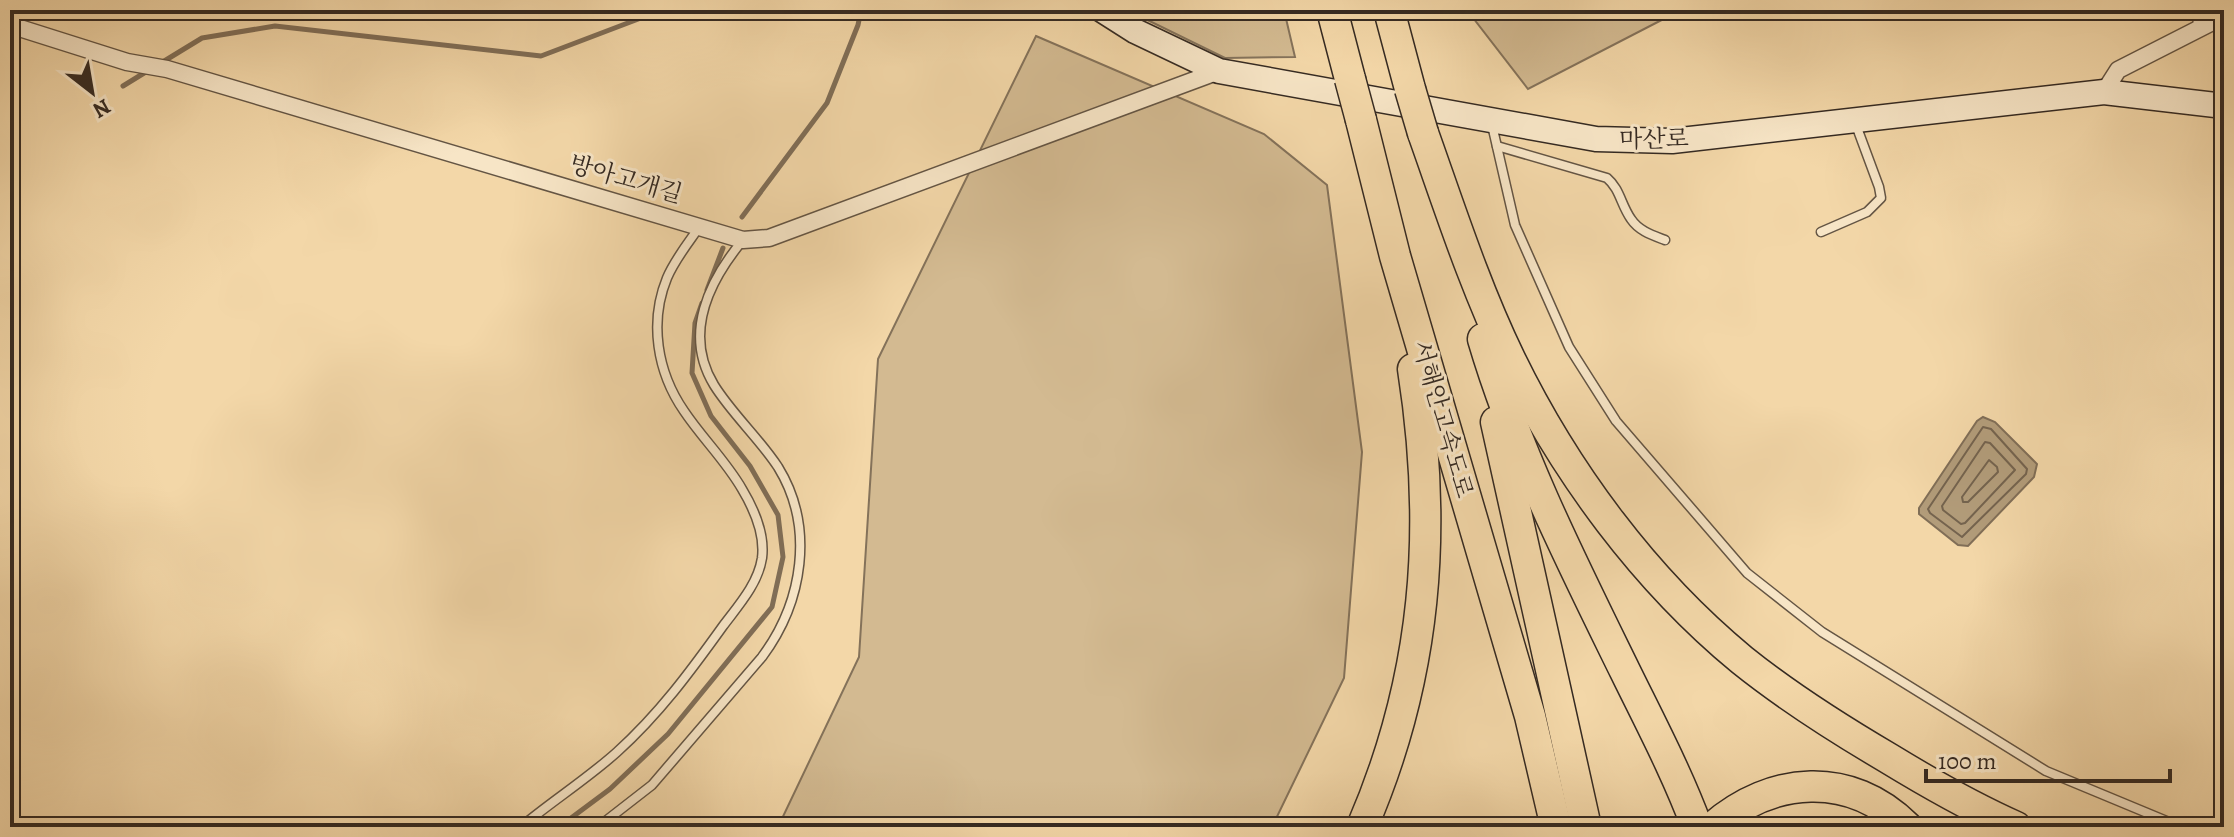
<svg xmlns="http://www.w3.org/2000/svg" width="2234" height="837" viewBox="0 0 2234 837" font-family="Alegreya,'Noto Serif KR',serif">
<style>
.green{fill:#d3ba91;stroke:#84725a;stroke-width:2}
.water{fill:#b29c7a;stroke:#806e57;stroke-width:2}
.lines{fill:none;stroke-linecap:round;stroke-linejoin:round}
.shore{stroke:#74634e;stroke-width:2}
.stream{stroke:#806e57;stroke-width:5}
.lane-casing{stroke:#645544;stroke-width:11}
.street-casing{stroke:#645544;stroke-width:19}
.secondary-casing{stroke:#352a22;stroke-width:27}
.highway-casing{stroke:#352a22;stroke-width:33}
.lane{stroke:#f7e5c6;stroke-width:8}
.street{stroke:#f7e5c6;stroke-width:16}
.secondary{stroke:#f7e5c6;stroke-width:24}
.highway{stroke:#f3d7a8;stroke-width:30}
.highway-bridge-casing{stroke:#352a22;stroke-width:33;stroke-linecap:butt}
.highway-bridge{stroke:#f3d7a8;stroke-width:30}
.labels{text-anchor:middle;stroke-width:6;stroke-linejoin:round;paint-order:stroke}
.street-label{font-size:24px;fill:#352a22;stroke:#f7e5c6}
</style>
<rect width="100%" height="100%" fill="#f3d7a8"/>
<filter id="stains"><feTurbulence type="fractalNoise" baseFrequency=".0025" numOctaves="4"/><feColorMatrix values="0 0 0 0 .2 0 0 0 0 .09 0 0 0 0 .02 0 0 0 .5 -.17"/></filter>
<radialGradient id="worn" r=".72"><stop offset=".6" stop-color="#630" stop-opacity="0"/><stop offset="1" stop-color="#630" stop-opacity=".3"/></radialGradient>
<!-- green -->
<g class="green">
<polygon points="1127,10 1284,10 1295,57 1225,58"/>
<polygon points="1467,10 1681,10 1528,89"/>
<polygon points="1036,36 1264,134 1327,185 1362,452 1344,678 1272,827 778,827 859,657 878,359"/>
</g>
<!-- water -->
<polygon class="water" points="1983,417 1995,422 2037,464 2034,477 1968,546 1958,545 1919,514 1919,508 1977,421"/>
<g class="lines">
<!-- shore -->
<g class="shore">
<polygon points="1983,427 1991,429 2027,469 2026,474 1962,537 1930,513 1928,509"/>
<polygon points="1985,442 1990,443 2015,470 1965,523 1961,524 1943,510 1942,506"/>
<polygon points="1989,460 1997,467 1998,472 1968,502 1963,502 1962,497"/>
</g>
<!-- stream -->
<g class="stream">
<polyline points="161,63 202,38 275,26 541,56 662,10"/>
<polyline points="123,86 149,70"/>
<polyline points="742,217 827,103 858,25 861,10"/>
<polyline points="707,290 723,248"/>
<polyline points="559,827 610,789 668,734 772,607 783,557 778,515 750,466 711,416 692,373 695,323 702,303"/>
</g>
<defs>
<g id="lane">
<polyline points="2197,10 2198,28"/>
<polyline points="1492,125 1515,225 1569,347 1616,421 1747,573 1822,632 2046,771 2181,827"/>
<path d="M1497 146 1607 178C1620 189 1621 205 1631 219 1639 231 1652 235 1665 240"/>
<polyline points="1821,232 1867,212 1881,198 1879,187 1856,125"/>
<path d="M521 827C552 801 587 779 617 752 659 714 690 672 723 626 738 606 758 584 762 558 765 535 754 509 742 489 726 461 702 438 684 411 657 372 649 322 667 278 675 259 689 242 700 226"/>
<path d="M598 827 652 785 762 657C803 602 815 527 778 467 759 438 732 414 714 385 683 334 709 281 743 240"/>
</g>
<g id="street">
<polyline points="10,25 127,62 167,69 743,240 769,238 1219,71"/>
<polyline points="2104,92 2118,70 2224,16"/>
</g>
<polyline id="secondary" points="1102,10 1135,31 1219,71 1596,139 1672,141 2104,92 2224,106"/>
<g id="highway">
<polyline points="1332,10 1350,79"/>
<polyline points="1389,10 1410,89"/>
<polyline points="1361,120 1395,256 1530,716 1556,827"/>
<path d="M1423 133C1450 209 1475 287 1510 359 1565 472 1645 580 1742 660 1788 697 1837 728 1888 758 1929 783 1971 807 2016 827"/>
<path d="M1483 339C1517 454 1572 563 1625 671 1650 722 1677 773 1697 827"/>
<polyline points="1496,422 1586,827"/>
<path d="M1362 827C1427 677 1438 529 1413 369"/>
<path d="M1713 827C1772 776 1850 770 1907 827"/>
</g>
</defs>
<!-- lane casing -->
<use href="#lane" class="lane-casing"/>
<!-- street casing -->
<use href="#street" class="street-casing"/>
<!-- secondary casing -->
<use href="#secondary" class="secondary-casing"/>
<!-- highway casing -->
<use href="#highway" class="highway-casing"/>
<!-- lane -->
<use href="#lane" class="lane"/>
<!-- street -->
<use href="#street" class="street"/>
<!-- secondary -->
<use href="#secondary" class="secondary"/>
<!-- highway -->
<use href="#highway" class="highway"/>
<defs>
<g id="highway-bridge">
<polyline points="1350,79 1361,120"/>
<polyline points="1410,89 1423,133"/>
</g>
</defs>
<!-- highway-bridge casing -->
<use href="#highway-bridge" class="highway-bridge-casing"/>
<!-- highway-bridge -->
<use href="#highway-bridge" class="highway-bridge"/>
</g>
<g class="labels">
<!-- street labels -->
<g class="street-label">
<text transform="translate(1654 139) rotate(-1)" y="8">마산로</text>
<text transform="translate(626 179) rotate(16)" y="8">방아고개길</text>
<text transform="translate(1443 419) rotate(74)" y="8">서해안고속도로</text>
</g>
</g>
<!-- margin -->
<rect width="2234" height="837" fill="none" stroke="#f3d7a8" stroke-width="40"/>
<rect x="12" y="12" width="2210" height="813" fill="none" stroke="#352a22" stroke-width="4"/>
<rect x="20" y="20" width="2194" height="797" fill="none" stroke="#352a22" stroke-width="2"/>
<!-- north arrow -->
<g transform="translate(92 92) rotate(149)" stroke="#f7e5c6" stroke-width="6" paint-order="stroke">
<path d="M0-6L14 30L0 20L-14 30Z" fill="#352a22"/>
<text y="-12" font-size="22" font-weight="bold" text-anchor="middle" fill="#352a22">N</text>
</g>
<!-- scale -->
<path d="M1926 769v12h244v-12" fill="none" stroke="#352a22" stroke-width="4"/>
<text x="1938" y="769" font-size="24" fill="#352a22" stroke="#f7e5c6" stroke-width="6" paint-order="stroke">100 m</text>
<rect width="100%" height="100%" filter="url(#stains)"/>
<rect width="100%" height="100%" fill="url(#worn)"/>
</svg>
